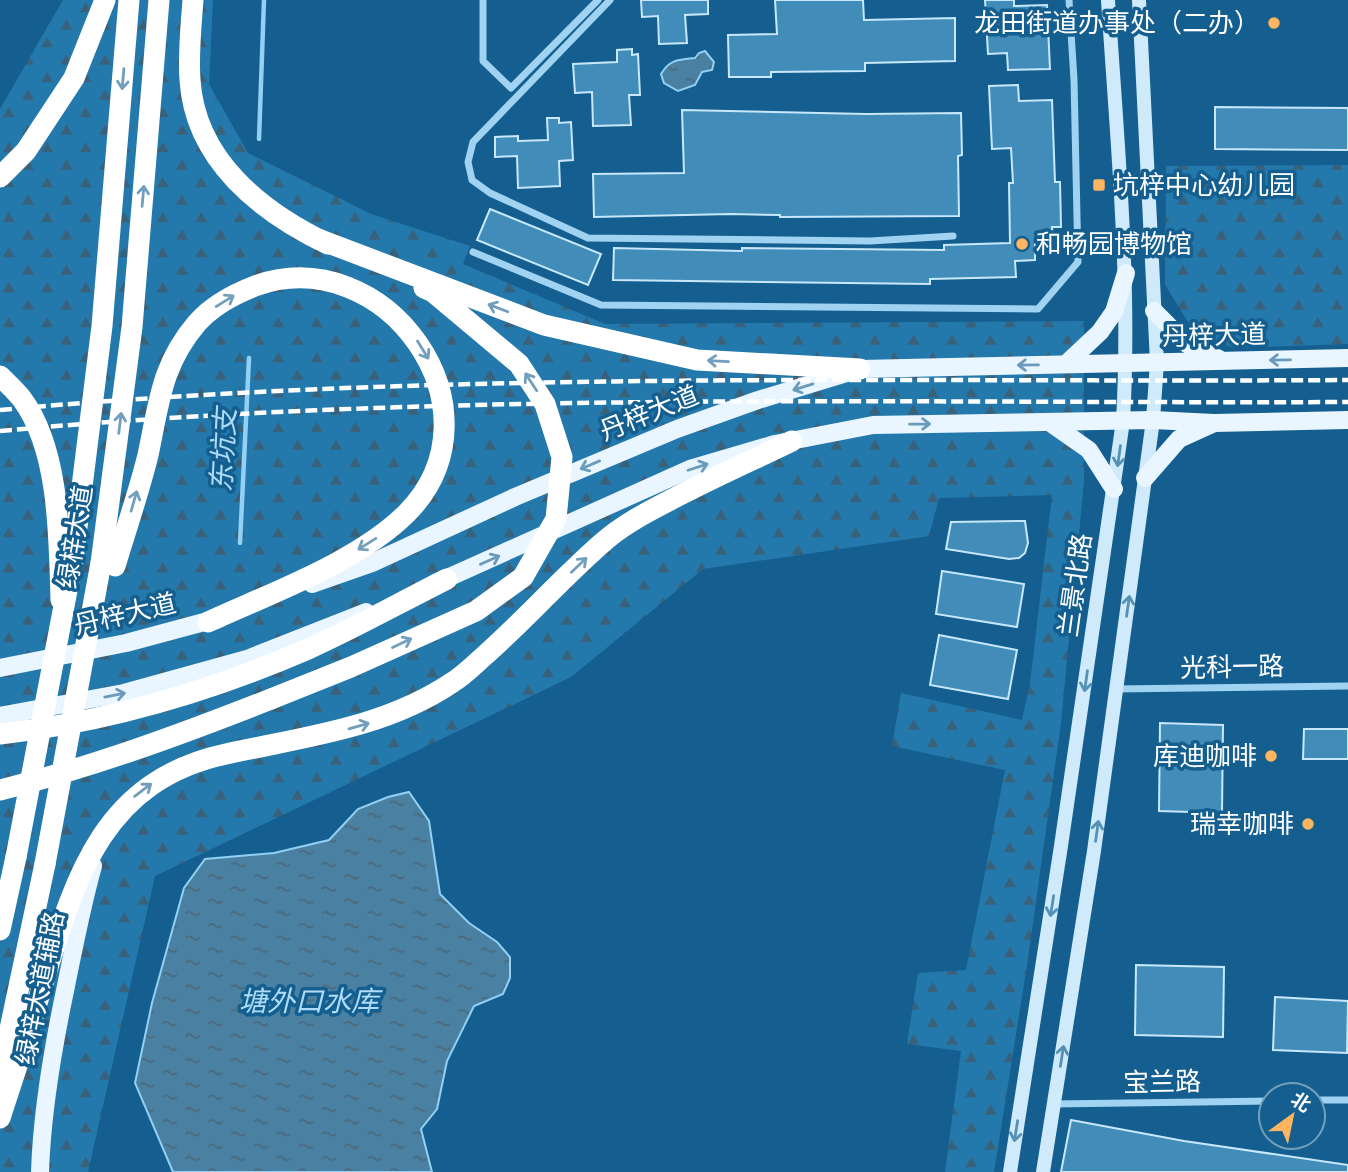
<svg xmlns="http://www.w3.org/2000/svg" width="1348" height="1172" viewBox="0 0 1348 1172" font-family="Jost,'Noto Sans SC',sans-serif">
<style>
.forest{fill:url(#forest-firs)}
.water{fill:url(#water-ripples);stroke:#92d0f4;stroke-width:2}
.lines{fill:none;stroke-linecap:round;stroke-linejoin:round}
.stream{stroke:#92d0f4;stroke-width:4.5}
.building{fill:#418cb9;stroke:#c7e8fc;stroke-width:2}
.street{stroke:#a0d2f1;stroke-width:7}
.secondary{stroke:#ceeafb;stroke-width:14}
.primary{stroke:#eaf6ff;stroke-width:18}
.highway{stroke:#fff;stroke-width:21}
.rail{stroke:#fff;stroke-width:4.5;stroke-dasharray:12 5;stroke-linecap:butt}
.highway-bridge{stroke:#fff;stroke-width:21}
.oneway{stroke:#729fbc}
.oneway2{stroke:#6a9bbc}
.oneway3{stroke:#5590b5}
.poi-dot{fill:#ffb560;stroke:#145f8f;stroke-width:2.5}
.labels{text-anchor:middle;stroke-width:7;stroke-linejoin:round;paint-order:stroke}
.poi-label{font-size:26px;fill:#fff;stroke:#145f8f;text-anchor:end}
.street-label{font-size:26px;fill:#fff;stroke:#145f8f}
.water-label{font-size:28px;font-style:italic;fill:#acdcf8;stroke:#145f8f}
</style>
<defs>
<pattern id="forest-firs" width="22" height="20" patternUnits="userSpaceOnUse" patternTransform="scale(1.75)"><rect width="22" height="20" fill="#2479ac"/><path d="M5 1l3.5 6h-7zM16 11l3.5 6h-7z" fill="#38627c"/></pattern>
<pattern id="water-ripples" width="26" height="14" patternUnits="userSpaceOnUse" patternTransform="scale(1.75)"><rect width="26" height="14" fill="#4a80a2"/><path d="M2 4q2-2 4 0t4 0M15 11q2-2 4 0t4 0" fill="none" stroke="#4b697b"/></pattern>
</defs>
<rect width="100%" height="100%" fill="#145f8f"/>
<!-- forest -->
<g class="forest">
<polygon points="63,0 213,0 209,84 248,153 371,214 470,246 463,264 605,324 1084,321 1084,481 1061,723 1027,965 994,1172 945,1172 961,1051 907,1044 918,973 966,970 1005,770 892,746 901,693 1022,720 1030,684 1052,495 939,498 929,536 703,569 571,677 155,876 88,1172 0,1172 0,109"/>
<polygon points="1348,165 1348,344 1234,348 1195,333 1165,285 1166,166"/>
</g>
<!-- water -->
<g class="water">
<path d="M705 51 714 62 712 70 702 72 695 85 678 91 664 83 661 74C670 59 678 60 695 58L699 53Z"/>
<polygon points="409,792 429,821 440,894 469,923 497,942 510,957 510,978 503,994 474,1006 447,1061 437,1109 421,1129 432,1172 173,1172 135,1083 152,1003 184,888 205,859 274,853 329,840 358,809 388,797"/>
</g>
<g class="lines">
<!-- stream -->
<g class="stream">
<polyline points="259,139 264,0"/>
<polyline points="240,543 249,358"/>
</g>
</g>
<!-- building -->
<g class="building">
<polygon points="641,0 708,0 708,14 685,15 687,43 659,44 658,16 642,17"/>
<polygon points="775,0 863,0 864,20 955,18 955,61 865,63 865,71 771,72 771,77 729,77 728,35 777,34"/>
<polygon points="985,0 1014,0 1014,6 1047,5 1050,69 1008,70 1007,53 988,54"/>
<polygon points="632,49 632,55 638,54 640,95 629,95 631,125 593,126 592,92 575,93 573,64 617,62 617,50"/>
<polygon points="1018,85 1019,101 1052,100 1055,182 1060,182 1061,227 1052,227 1053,239 1035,239 1035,260 1015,261 1016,277 930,279 930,284 613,280 614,248 742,251 742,248 944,250 944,245 1010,243 1009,183 1013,183 1011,148 992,149 989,86"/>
<polygon points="1215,107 1348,108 1348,150 1215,149"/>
<polygon points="682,110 866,114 961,113 962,155 958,156 959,216 780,217 780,215 731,214 594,217 593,174 684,173"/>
<polygon points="547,118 559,118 559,123 571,122 573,160 559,161 560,186 518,188 517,156 495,157 495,137 518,136 518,141 548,140"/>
<polygon points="490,209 601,254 588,285 477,240"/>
<polygon points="1025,521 1028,543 1025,553 1019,558 1009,559 946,549 951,522"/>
<polygon points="942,571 1024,584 1017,627 936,614"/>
<polygon points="939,635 1017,650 1008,699 930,685"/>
<polygon points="1160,723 1223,725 1222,813 1159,811"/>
<polygon points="1304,729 1348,729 1348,759 1303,759"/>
<polygon points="1136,965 1224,967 1223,1037 1135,1035"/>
<polygon points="1275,997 1348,1001 1347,1053 1273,1050"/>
<polygon points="1071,1120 1184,1141 1348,1165 1348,1172 1061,1172"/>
</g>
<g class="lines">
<!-- street -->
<g class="street">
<polyline points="483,0 483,61 511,88 598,0"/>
<polyline points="610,0 473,142 468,162 472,180 490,193 588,238 870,241 953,236"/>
<polyline points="473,252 601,305 1038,309 1078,262 1074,80 1069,0"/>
<polyline points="1116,689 1348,686"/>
<polyline points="1313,1100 1348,1100"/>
<polyline points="1054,1104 1271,1101"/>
</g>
<!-- secondary -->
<g class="secondary">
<path d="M1010 1172 1061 846 1123 421C1131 281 1117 140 1108 0"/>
<polyline points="1043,1172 1094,851 1153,420 1157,362 1139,0"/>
</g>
<!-- primary -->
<g class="primary">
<polyline points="1154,311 1187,344 1219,359"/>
<polyline points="1066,364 1100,332 1114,312 1126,273"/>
<polyline points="1049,422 1089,450 1114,489"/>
<polyline points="1145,478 1179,439 1212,424"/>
<polyline points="312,584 372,563 515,497 677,429 758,400 860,369 1348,358"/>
<polyline points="434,584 690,469 775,444 873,425 1153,420 1214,423 1348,420"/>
<polyline points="0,668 126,643 219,618"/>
<polyline points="0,716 124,693 247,659 366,612"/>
<path d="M40 1172C42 1110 53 1047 66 986 74 946 82 905 93 866"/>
</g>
<!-- highway -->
<g class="highway">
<path d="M193 0C191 27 188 54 190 80 195 160 261 212 328 244"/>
<polyline points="0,177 26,151 74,78 105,0"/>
<polyline points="318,239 544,325 697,360 860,369"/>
<polyline points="424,288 433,292 470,323"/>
<path d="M0 376C7 383 16 391 22 399 60 450 59 538 61 600"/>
<polyline points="73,559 102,326 129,0"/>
<polyline points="101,563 132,327 159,0"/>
<path d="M115 566C126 529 139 492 148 455 159 404 161 365 197 323 212 306 234 294 255 286 385 239 508 410 407 513 358 562 271 593 208 622"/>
<path d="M0 734C105 722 211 691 308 649 355 628 401 602 447 579"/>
<path d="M0 790C93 767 182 734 271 699"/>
<polyline points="0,930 16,857"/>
<polyline points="0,1076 45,864"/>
<path d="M0 1118C14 1075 28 1033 41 990 74 882 100 781 226 754 304 737 385 728 453 682 464 675 474 665 483 657 524 621 560 580 601 544 625 522 657 507 686 492 721 474 757 458 792 441"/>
</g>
<!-- rail -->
<g class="rail">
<path d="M0 410C448 369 899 383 1348 380"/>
<path d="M0 431C448 390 899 404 1348 402"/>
</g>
<!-- highway-bridge -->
<g class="highway-bridge">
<polyline points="271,699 351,667 476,611 523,577 556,519 562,457 545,404 519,364 470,323"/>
<polyline points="16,857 73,559"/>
<polyline points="45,864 101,563"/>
</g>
</g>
<!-- one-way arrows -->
<defs><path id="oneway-shaft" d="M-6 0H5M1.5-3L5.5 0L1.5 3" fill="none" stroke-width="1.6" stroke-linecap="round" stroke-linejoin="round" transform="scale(1.75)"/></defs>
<g class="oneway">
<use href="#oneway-shaft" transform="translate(123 79) rotate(95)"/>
<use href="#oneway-shaft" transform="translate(143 196) rotate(-85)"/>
<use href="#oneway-shaft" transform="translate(225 301) rotate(-32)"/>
<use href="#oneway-shaft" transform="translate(498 308) rotate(-159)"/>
<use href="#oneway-shaft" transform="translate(423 350) rotate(58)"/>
<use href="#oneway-shaft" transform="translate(718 361) rotate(-177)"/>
<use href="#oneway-shaft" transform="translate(531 382) rotate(-123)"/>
<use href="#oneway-shaft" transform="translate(120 423) rotate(-83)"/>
<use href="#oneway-shaft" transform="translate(134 501) rotate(-74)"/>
<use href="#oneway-shaft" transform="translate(367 544) rotate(148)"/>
<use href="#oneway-shaft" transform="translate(579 565) rotate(-44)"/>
<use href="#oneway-shaft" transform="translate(402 643) rotate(-25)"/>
<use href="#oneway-shaft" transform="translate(359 726) rotate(-16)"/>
<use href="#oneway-shaft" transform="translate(143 790) rotate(-37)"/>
</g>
<g class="oneway2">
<use href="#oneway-shaft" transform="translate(1280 360) rotate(179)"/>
<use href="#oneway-shaft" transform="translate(1028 365) rotate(179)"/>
<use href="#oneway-shaft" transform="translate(803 387) rotate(163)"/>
<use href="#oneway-shaft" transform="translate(920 424) rotate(-1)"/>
<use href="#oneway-shaft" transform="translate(590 465) rotate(157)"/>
<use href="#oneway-shaft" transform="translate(698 467) rotate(-18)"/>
<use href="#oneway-shaft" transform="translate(490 560) rotate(-24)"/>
<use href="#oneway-shaft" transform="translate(115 695) rotate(-11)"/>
</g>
<g class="oneway3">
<use href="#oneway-shaft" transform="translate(1119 456) rotate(98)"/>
<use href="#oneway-shaft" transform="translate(1128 606) rotate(-82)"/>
<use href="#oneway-shaft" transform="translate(1086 681) rotate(98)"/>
<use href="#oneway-shaft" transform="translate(1097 831) rotate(-82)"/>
<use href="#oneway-shaft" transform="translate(1052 906) rotate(99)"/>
<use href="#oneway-shaft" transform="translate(1062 1056) rotate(-81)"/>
<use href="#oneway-shaft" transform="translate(1016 1131) rotate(99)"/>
</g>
<!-- markers -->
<g class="poi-dot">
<circle cx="1274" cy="23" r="7"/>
<rect x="1092" y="178" width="14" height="14" rx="3.5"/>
<circle cx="1022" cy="244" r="7"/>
<circle cx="1271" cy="756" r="7"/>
<circle cx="1308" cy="824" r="7"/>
</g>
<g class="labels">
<!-- poi labels -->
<g class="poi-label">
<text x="1260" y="32">龙田街道办事处（二办）</text>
<text x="1113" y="194" text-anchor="start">坑梓中心幼儿园</text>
<text x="1036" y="253" text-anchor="start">和畅园博物馆</text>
<text x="1257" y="765">库迪咖啡</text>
<text x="1294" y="833">瑞幸咖啡</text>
</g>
<!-- street labels -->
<g class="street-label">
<text transform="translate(1214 335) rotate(-1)" y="9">丹梓大道</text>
<text transform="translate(649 413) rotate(-22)" y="9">丹梓大道</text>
<text transform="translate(75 537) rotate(-81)" y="9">绿梓大道</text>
<text transform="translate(1075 585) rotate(-82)" y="9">兰景北路</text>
<text transform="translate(125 614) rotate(-13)" y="9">丹梓大道</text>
<text transform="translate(1232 667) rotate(-1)" y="9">光科一路</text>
<text transform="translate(40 988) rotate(-79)" y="9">绿梓大道辅路</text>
<text transform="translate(1162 1082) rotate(-1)" y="9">宝兰路</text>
</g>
<!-- water labels -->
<g class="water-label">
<text transform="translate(223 450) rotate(-87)" y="10">东坑支</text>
<text x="309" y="1011">塘外口水库</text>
</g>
</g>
<!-- north arrow -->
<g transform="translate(1292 1116) rotate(33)"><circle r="33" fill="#145f8f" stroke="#729fbc" stroke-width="2"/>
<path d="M0-5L12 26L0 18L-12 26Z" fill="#ffb560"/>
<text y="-10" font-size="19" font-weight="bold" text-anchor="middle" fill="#ffffff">北</text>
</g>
</svg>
